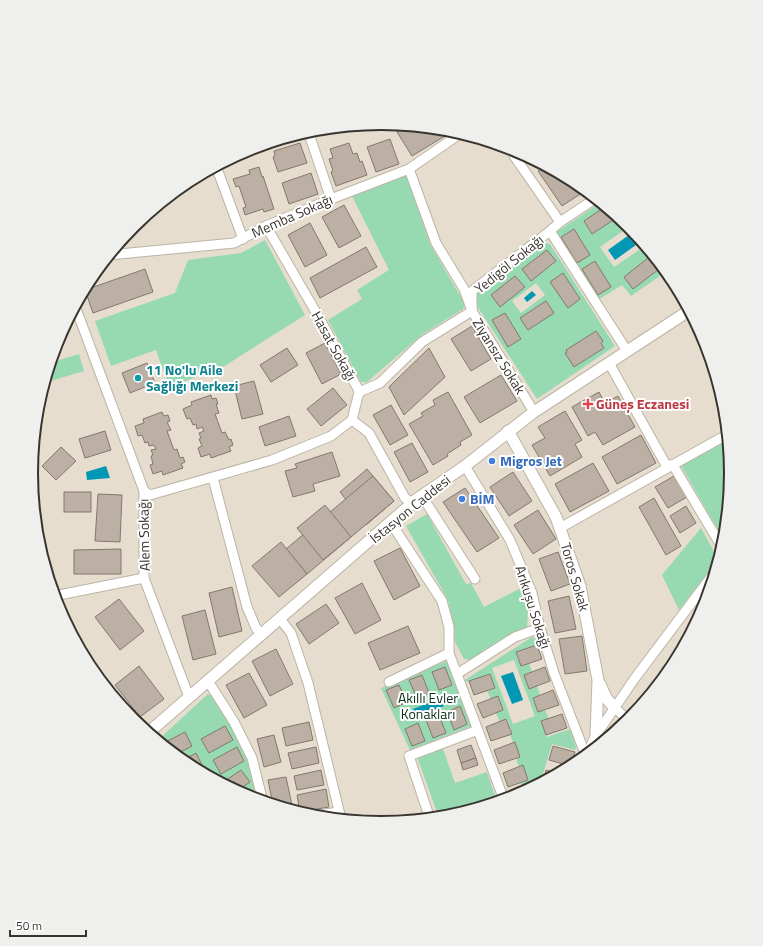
<svg xmlns="http://www.w3.org/2000/svg" width="763" height="946" viewBox="0 0 763 946" font-family="'Titillium Web',sans-serif">
<style>
.green{fill:#97dab1;fill-rule:evenodd}
.water{fill:#0298b3}
.building{fill:#bcafa4;stroke:#84786d}
.lines{fill:none;stroke-linecap:round;stroke-linejoin:round}
.minor-casing{stroke:#bcb4a6;stroke-width:11}
.tertiary-casing{stroke:#bcb4a6;stroke-width:13}
.minor{stroke:#fff;stroke-width:9}
.tertiary{stroke:#fff;stroke-width:11}
.culture-dot{fill:#0f9aa8;stroke:#fff;stroke-width:1.5}
.health-dot{fill:#e0444e;stroke:#fff;stroke-width:1.5}
.shop-dot{fill:#3f7fe0;stroke:#fff;stroke-width:1.5}
.labels{text-anchor:middle;stroke-width:4;stroke-linejoin:round;paint-order:stroke}
.street-label{font-size:14px;fill:#38342f;stroke:#fff}
.culture-label{font-size:14px;font-weight:bold;fill:#0d838f;stroke:#fff;text-anchor:start}
.health-label{font-size:14px;font-weight:bold;fill:#be3a42;stroke:#fff;text-anchor:start}
.shop-label{font-size:14px;font-weight:bold;fill:#366cbe;stroke:#fff;text-anchor:start}
.park-label{font-size:14px;fill:#0c321e;stroke:#fff}
.rim{fill:none;stroke:#38342f;stroke-width:2}
</style>
<rect width="100%" height="100%" fill="#e6ddcf"/>
<!-- green -->
<g class="green">
<polygon points="405,175 409,180 430,244 465,304 463,309 423,334 367,382 361,382 328,320 362,299 357,290 389,270 352,196"/>
<polygon points="601,202 630,226 600,247 614,267 645,246 639,236 667,271 631,296 622,285 598,300 555,233"/>
<polygon points="265,240 305,315 223,367 169,387 156,350 111,366 95,321 175,293 188,260 241,253"/>
<path d="M545 243 550 244 615 346 537 399 477 306V294ZM536 283 545 295 521 313 512 301Z"/>
<polygon points="79,354 84,371 51,381 48,372 50,363"/>
<polygon points="729,438 732,473 725,542 680,464"/>
<polygon points="427,514 466,584 471,583 484,607 523,587 528,611 527,627 476,660 464,659 455,642 454,628 448,600 406,526"/>
<polygon points="701,528 718,559 679,610 662,575"/>
<path d="M532 637 538 640 539 644 516 653 521 666 529 663 532 672 524 675 529 689 537 686 540 695 533 698 538 712 545 710 549 719 541 721 547 737 570 729 576 747 575 750 552 744 540 784 524 792 521 783 528 779 523 766 519 767 516 758 520 756 515 743H513L510 734 512 733 507 719 500 722 496 713 503 710 498 696 491 699 487 691 495 688 490 674 466 682 465 680ZM514 660 535 716 513 724 492 668Z"/>
<polygon points="449,660 474,725 410,750 381,688"/>
<polygon points="208,694 213,697 230,722 247,760 257,800 247,797 187,764 158,740"/>
<polygon points="443,749 455,783 487,772 497,802 450,817 439,818 417,757"/>
</g>
<!-- water -->
<g class="water">
<polygon points="629,235 636,245 615,260 608,250"/>
<polygon points="532,291 536,295 527,302 524,298"/>
<polygon points="106,466 110,478 87,480 86,472"/>
<polygon points="513,672 523,700 512,704 501,676"/>
<polygon points="441,698 444,706 416,717 413,709"/>
</g>
<!-- building -->
<g class="building">
<polygon points="409,125 450,129 453,131 412,156 397,132"/>
<polygon points="390,139 399,164 376,172 367,147"/>
<polygon points="300,143 307,163 278,172 273,157 275,156 274,151"/>
<polygon points="349,143 353,154 357,153 360,162 362,161 367,175 336,186 331,172 333,171 329,159 333,158 330,149"/>
<polygon points="546,165 576,182 578,183 576,185 582,193 562,206 538,171"/>
<polygon points="259,167 262,177 263,176 274,209 264,212 263,209 245,215 243,208 246,207 239,186 236,187 233,179 250,174 249,170"/>
<polygon points="311,173 318,194 289,204 282,183"/>
<polygon points="344,205 361,236 339,248 322,217"/>
<polygon points="606,206 618,217 592,234 584,221"/>
<polygon points="310,223 327,255 305,267 288,235"/>
<polygon points="574,229 590,255 577,263 561,237"/>
<polygon points="366,247 377,267 320,298 310,278"/>
<polygon points="547,250 556,261 531,281 522,269"/>
<polygon points="653,254 663,266 633,289 624,277"/>
<polygon points="595,261 611,287 598,295 582,269"/>
<polygon points="145,269 153,292 93,313 85,290"/>
<polygon points="563,273 580,299 568,308 550,282"/>
<polygon points="515,276 525,287 500,307 491,295"/>
<polygon points="672,277 682,295 679,297 667,280"/>
<polygon points="546,301 554,313 528,330 520,318"/>
<polygon points="505,313 521,339 508,347 492,320"/>
<polygon points="472,326 491,359 471,371 451,339"/>
<polygon points="596,331 603,341 601,343 604,348 574,367 565,353 567,352 566,350"/>
<polygon points="325,343 341,374 322,384 306,353"/>
<polygon points="287,348 298,365 271,382 260,365"/>
<polygon points="429,348 445,377 404,415 389,387"/>
<polygon points="147,363 155,383 130,393 122,373"/>
<polygon points="501,375 517,401 480,423 464,397"/>
<polygon points="254,381 263,414 242,419 234,386"/>
<polygon points="333,388 347,405 321,426 307,409"/>
<polygon points="448,392 472,435 460,442 461,445 447,454 448,456 433,465 409,424 423,416 421,413 435,405 433,400"/>
<polygon points="599,392 605,403 618,396 635,427 603,445 595,432 588,436 572,407"/>
<polygon points="211,395 212,399 216,398 218,404 216,404 219,413 215,414 222,433 225,432 229,440 231,439 233,445 229,447 231,451 211,458 210,454 201,457 198,448 202,446 199,439 201,438 199,433 204,431 202,427 197,429 196,424 193,425 190,418 187,419 183,409 192,405 191,402"/>
<polygon points="391,405 408,435 390,445 373,415"/>
<polygon points="565,411 582,440 575,444 582,457 550,476 532,445 545,438 538,427"/>
<polygon points="162,412 164,416 168,415 170,421 167,422 171,430 167,431 174,450 177,449 180,458 183,457 185,462 181,464 183,468 163,475 162,471 153,474 150,465 153,464 151,456 153,455 151,450 156,449 154,445 149,446 148,442 145,443 142,435 138,436 135,426 144,423 143,419"/>
<polygon points="289,416 296,436 265,446 259,427"/>
<polygon points="105,431 111,450 85,458 79,439"/>
<polygon points="641,435 656,463 617,484 602,457"/>
<polygon points="412,443 428,472 410,482 394,452"/>
<polygon points="61,447 76,461 56,480 42,466"/>
<polygon points="332,452 340,476 313,484 315,491 293,497 285,471 297,468 295,464"/>
<polygon points="33,456 34,471 31,471"/>
<polygon points="593,463 609,491 570,512 555,484"/>
<polygon points="367,469 394,501 366,525 340,492"/>
<polygon points="513,472 532,501 509,516 490,487"/>
<polygon points="373,476 394,501 307,574 286,549"/>
<polygon points="674,476 687,497 668,508 655,487"/>
<polygon points="465,488 499,538 477,552 443,502"/>
<rect x="64" y="492" width="27" height="20"/>
<polygon points="98,494 122,495 120,542 95,541"/>
<polygon points="654,498 681,546 666,555 639,507"/>
<polygon points="325,505 351,537 323,560 297,528"/>
<polygon points="686,506 696,523 680,533 670,516"/>
<polygon points="538,510 556,539 533,554 514,525"/>
<polygon points="281,542 307,574 279,597 252,566"/>
<polygon points="400,548 420,586 394,600 374,561"/>
<polygon points="121,549 121,574 74,574 74,550"/>
<polygon points="558,552 570,584 551,591 539,559"/>
<polygon points="362,583 381,620 355,634 335,598"/>
<polygon points="232,587 242,631 219,637 209,593"/>
<polygon points="569,596 576,629 555,633 548,601"/>
<polygon points="119,599 144,631 120,650 95,617"/>
<polygon points="326,604 339,623 309,644 296,624"/>
<polygon points="205,610 216,654 193,660 182,616"/>
<polygon points="408,626 420,653 380,670 368,643"/>
<polygon points="582,636 587,671 565,674 559,639"/>
<polygon points="537,645 542,659 521,666 516,652"/>
<polygon points="276,649 293,684 270,696 252,661"/>
<polygon points="139,666 164,699 140,717 115,685"/>
<polygon points="445,667 452,685 439,690 432,672"/>
<polygon points="545,667 550,681 529,689 524,675"/>
<polygon points="249,673 267,705 244,718 226,685"/>
<polygon points="490,674 495,688 474,695 469,681"/>
<polygon points="422,675 429,693 417,698 409,680"/>
<polygon points="399,685 407,702 394,708 386,690"/>
<polygon points="553,690 559,705 538,712 533,698"/>
<polygon points="650,693 651,694 635,714 633,711"/>
<polygon points="498,696 503,710 483,718 477,704"/>
<polygon points="460,706 467,724 454,730 447,712"/>
<polygon points="562,714 567,728 546,735 541,721"/>
<polygon points="439,715 446,733 433,738 426,720"/>
<polygon points="506,719 512,734 491,741 486,727"/>
<polygon points="309,722 313,740 286,746 282,728"/>
<polygon points="418,723 425,741 412,746 405,729"/>
<polygon points="225,726 233,740 209,753 201,739"/>
<polygon points="185,732 192,746 175,755 162,744"/>
<polygon points="274,735 281,762 264,767 257,739"/>
<polygon points="515,742 520,757 499,764 494,750"/>
<polygon points="471,745 476,758 461,763 457,750"/>
<polygon points="553,746 575,752 570,766 549,760"/>
<polygon points="237,747 244,761 221,774 213,760"/>
<polygon points="316,747 319,763 292,769 288,753"/>
<polygon points="196,753 203,767 197,770 182,761"/>
<polygon points="476,758 478,765 463,770 461,763"/>
<polygon points="523,765 528,780 508,787 503,773"/>
<polygon points="241,770 250,782 237,791 222,783"/>
<polygon points="321,770 324,785 297,790 294,776"/>
<polygon points="546,770 559,774 543,782"/>
<polygon points="286,777 292,805 282,807 273,805 268,780"/>
<polygon points="326,789 329,807 300,812 297,795"/>
<polygon points="528,790 515,797 512,798 511,796"/>
</g>
<g class="lines">
<defs>
<g id="minor">
<polyline points="308,131 331,199"/>
<polyline points="508,147 560,222"/>
<polyline points="216,166 243,239"/>
<polyline points="409,169 436,243 464,289 472,311 534,412"/>
<polyline points="266,226 317,314 357,387 359,392 352,420"/>
<polyline points="550,231 627,351"/>
<polyline points="109,255 234,243 266,226 331,199 409,169 461,133"/>
<polyline points="75,306 144,491 144,578 189,697"/>
<polyline points="609,363 666,465 673,465 723,549"/>
<polyline points="359,392 380,383 422,342 472,311 472,291 550,231 560,222 596,198"/>
<polyline points="352,420 369,433 405,498 413,503"/>
<polyline points="465,466 510,540 532,593 540,628 554,673 586,756"/>
<polyline points="213,478 247,607 256,628 262,635"/>
<polyline points="144,491 150,495 272,460 331,436 352,420"/>
<polyline points="422,496 475,579"/>
<polyline points="391,523 442,601 449,627 449,653 504,800"/>
<polyline points="560,528 728,434"/>
<polyline points="54,596 144,578"/>
<polyline points="280,619 291,633 308,683 341,819"/>
<polyline points="457,674 515,637 540,628"/>
<polyline points="208,681 234,722 252,758 263,802"/>
<polyline points="389,682 449,653"/>
<polyline points="615,708 629,721"/>
<polyline points="585,758 596,735 635,678 717,569"/>
<polyline points="311,816 339,812"/>
<polyline points="430,819 409,756 478,730"/>
</g>
<g id="tertiary">
<polyline points="508,431 556,517 580,586 598,680 596,735"/>
<polyline points="600,684 606,698 615,708"/>
<polyline points="148,733 417,499 465,466 534,412 690,310"/>
</g>
</defs>
<!-- minor casing -->
<use href="#minor" class="minor-casing"/>
<!-- tertiary casing -->
<use href="#tertiary" class="tertiary-casing"/>
<!-- minor -->
<use href="#minor" class="minor"/>
<!-- tertiary -->
<use href="#tertiary" class="tertiary"/>
</g>
<!-- markers -->
<circle class="culture-dot" cx="138" cy="378" r="4"/>
<path class="health-dot" d="M586 398h4v4h4v4h-4v4h-4v-4h-4v-4h4z"/>
<g class="shop-dot">
<circle cx="492" cy="461" r="4"/>
<circle cx="462" cy="499" r="4"/>
</g>
<g class="labels">
<!-- street labels -->
<g class="street-label">
<text transform="translate(292 216) rotate(-24)" y="5">Memba Sokağı</text>
<text transform="translate(509 264) rotate(-39)" y="5">Yedigöl Sokağı</text>
<text transform="translate(334 346) rotate(61)" y="5">Hasat Sokağı</text>
<text transform="translate(499 356) rotate(58)" y="5">Ziyansız Sokak</text>
<text transform="translate(410 509) rotate(-39)" y="5">İstasyon Caddesi</text>
<text transform="translate(144 535) rotate(-91)" y="5">Alem Sokağı</text>
<text transform="translate(575 577) rotate(74)" y="5">Toros Sokak</text>
<text transform="translate(533 607) rotate(72)" y="5">Arıkuşu Sokağı</text>
</g>
<!-- culture labels -->
<g class="culture-label">
<text x="146" y="375">11 No'lu Aile<tspan x="146" dy="16">Sağlığı Merkezi</tspan></text>
</g>
<!-- health labels -->
<g class="health-label">
<text x="596" y="409">Güneş Eczanesi</text>
</g>
<!-- shop labels -->
<g class="shop-label">
<text x="500" y="466">Migros Jet</text>
<text x="470" y="504">BİM</text>
</g>
<!-- park labels -->
<g class="park-label">
<text x="428" y="703">Akıllı Evler<tspan x="428" dy="16">Konakları</tspan></text>
</g>
</g>
<!-- crop -->
<path d="M0 0H763V946H0ZM38 473a343 343 0 1 1 686 0a343 343 0 1 1-686 0Z" fill="#efefee" fill-rule="evenodd"/>
<path class="rim" d="M38 473a343 343 0 1 1 686 0a343 343 0 1 1-686 0Z"/>
<!-- scale -->
<path d="M10 930v6h76v-6" fill="none" stroke="#38342f" stroke-width="2"/>
<text x="16" y="930" font-size="12" fill="#38342f" stroke="#ffffff" stroke-width="3" paint-order="stroke">50 m</text>
</svg>
